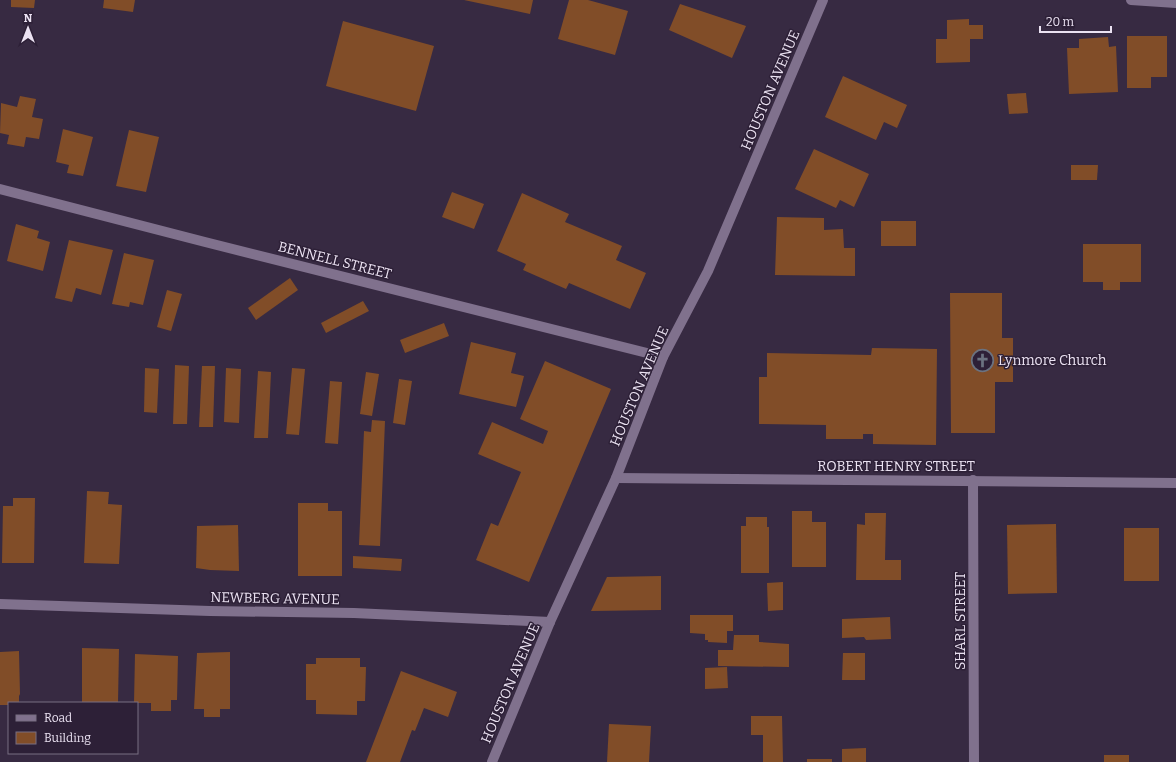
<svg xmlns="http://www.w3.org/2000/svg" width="1176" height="762" viewBox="0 0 1176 762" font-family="Bitter,serif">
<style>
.building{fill:#814d28}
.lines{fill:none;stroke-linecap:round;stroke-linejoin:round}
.minor{stroke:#80718d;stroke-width:10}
.tertiary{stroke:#80718d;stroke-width:10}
.labels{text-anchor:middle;stroke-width:3;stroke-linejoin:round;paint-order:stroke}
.street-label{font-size:14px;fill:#ebe2f2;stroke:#2d2037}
.poi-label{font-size:14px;fill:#ebe2f2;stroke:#2d2037;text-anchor:start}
</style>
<rect width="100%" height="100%" fill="#372a42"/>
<!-- building -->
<g class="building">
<polygon points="11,0 35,0 34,8 11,7"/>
<polygon points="104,0 135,0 133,12 103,8"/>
<polygon points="464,0 533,0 530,14"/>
<polygon points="569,0 588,0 628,11 615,55 558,39"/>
<polygon points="680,4 746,26 732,58 669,30"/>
<polygon points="969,19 969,25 983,25 983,39 970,39 970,62 936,63 936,39 947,39 947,20"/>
<polygon points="343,21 434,46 416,111 326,86"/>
<polygon points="1127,36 1167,36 1167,77 1151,77 1151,88 1127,88"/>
<polygon points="1108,37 1109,47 1116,46 1118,92 1069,94 1067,48 1079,48 1079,39"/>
<polygon points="843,76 907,105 897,128 884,122 876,140 825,117"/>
<polygon points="1026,93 1028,113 1009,114 1007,94"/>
<polygon points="20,96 36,99 32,117 43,119 39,139 26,137 24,147 7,144 9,135 0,133 1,103 17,107"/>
<polygon points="63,129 93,137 83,176 67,173 69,165 56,162"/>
<polygon points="129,130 159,137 146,192 116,186"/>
<polygon points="814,149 869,174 854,207 840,200 836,208 795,189"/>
<polygon points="1071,165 1098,165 1097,180 1071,180"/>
<polygon points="452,192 484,204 474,229 442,217"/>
<polygon points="522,193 569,214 565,222 622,246 616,260 646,273 630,309 569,283 566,289 523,270 526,264 497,251"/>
<polygon points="777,217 824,218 824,230 843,229 844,248 855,248 855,276 775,275"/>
<rect x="881" y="221" width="35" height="25"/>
<polygon points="16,224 39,231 37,238 50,242 43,271 7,261"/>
<polygon points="69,240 113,250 101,295 76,288 72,302 55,298"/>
<polygon points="1083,244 1141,244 1141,282 1120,282 1120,290 1103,290 1103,282 1083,282"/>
<polygon points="124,253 154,260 143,305 130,302 129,307 112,304"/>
<polygon points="290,278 298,290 256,320 248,308"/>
<polygon points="167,290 182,294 171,331 157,327"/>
<polygon points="950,293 1002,293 1002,338 1013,338 1013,382 995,382 995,433 951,433"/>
<polygon points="363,301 369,311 326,333 321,323"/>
<polygon points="444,323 449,336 405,353 400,340"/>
<polygon points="471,342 516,353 511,373 524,376 516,407 459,394"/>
<polygon points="872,348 937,349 936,445 873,444 873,434 863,434 863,439 826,439 826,425 759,424 759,377 767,377 767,353 871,355"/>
<polygon points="545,361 611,389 529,582 476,560 491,523 498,526 521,472 478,454 492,422 543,444 548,431 520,419"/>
<polygon points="175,365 189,366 187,424 173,424"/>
<polygon points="202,366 215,366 213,427 199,427"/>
<polygon points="145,368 159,369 157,413 144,412"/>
<polygon points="226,368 241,369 239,423 224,422"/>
<polygon points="292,368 305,369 299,435 286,434"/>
<polygon points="258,371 271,372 268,438 254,438"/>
<polygon points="366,372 379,374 372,416 360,414"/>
<polygon points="399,379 412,381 405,425 393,423"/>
<polygon points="330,381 342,382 338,444 325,443"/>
<polygon points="372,420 385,421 380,546 359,545 364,431 371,432"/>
<polygon points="87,491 109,492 108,504 122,505 119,564 84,563"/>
<polygon points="13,498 35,498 34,563 2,563 3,506 13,506"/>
<polygon points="298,503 328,503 328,511 342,511 342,576 298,576"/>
<polygon points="792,511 812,511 812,522 826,522 826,567 792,567"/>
<polygon points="865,513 886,513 885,560 901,560 901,580 856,580 857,524 865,525"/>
<polygon points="746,517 767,517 767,527 769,527 769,573 741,573 741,526 746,526"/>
<polygon points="1056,524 1057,593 1008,594 1007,525"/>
<polygon points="238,525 239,571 210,570 196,568 197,526"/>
<rect x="1124" y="528" width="35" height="53"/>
<polygon points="353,556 402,559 401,571 353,568"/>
<polygon points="661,576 661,610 591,611 607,577"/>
<polygon points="783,582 783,610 768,611 767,583"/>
<polygon points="690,615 733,615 733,631 727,631 727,643 708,642 708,640 705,640 705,634 690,633"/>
<polygon points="890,617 891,639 866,640 864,637 842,638 842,619"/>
<polygon points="734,635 759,635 759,642 789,644 789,667 718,666 718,650 733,650"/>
<polygon points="82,648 119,649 118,703 82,703"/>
<polygon points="19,651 20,694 19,696 19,703 9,703 9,705 0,705 0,652"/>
<polygon points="230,652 230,709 220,709 220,717 204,717 204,709 194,709 197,653"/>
<polygon points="843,653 865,653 865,680 842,680"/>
<polygon points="135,654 178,656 177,700 171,700 171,711 151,711 151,703 134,703"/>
<polygon points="316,658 360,658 360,667 366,667 365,701 357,701 357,715 316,714 316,700 306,700 306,664 316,664"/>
<polygon points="727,667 728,688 705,689 705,668"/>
<polygon points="401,671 457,692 448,717 424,708 415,731 412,730 400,762 366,762"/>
<polygon points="751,716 782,716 783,762 763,762 763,735 751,735"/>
<polygon points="609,724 651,726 649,762 607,762"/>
<polygon points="866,748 866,762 842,762 842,749"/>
<rect x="1104" y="755" width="25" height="7"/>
<rect x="807" y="759" width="25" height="3"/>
</g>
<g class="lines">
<!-- minor -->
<g class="minor">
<polyline points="1131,0 1176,3"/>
<polyline points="0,189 205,242 663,357"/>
<polyline points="616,478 1176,483"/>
<polyline points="973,480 974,762"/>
</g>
<!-- tertiary -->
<g class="tertiary">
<polyline points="0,604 210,611 354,613 550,622"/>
<polyline points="492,762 550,622 616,478 663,357 708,271 823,0"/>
</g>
</g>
<!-- icons -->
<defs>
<symbol id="church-ring" viewBox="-11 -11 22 22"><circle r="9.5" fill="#2d2037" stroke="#6b7280" stroke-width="1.5"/><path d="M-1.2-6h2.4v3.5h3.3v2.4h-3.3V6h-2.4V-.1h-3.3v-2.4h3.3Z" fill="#6b7280"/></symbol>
</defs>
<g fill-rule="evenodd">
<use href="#church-ring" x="970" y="348" width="25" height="25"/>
</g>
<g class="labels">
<!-- street labels -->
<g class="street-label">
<text transform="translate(770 90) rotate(-67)" y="5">HOUSTON AVENUE</text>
<text transform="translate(335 260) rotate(14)" y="5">BENNELL STREET</text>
<text transform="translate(639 386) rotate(-67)" y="5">HOUSTON AVENUE</text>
<text x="896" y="471">ROBERT HENRY STREET</text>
<text transform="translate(275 598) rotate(1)" y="5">NEWBERG AVENUE</text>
<text transform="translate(960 621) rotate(-90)" y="5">SHARL STREET</text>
<text transform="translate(510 683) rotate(-67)" y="5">HOUSTON AVENUE</text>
</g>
<!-- poi labels -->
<g class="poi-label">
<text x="998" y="365">Lynmore Church</text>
</g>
</g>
<!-- legend -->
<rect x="8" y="702" width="130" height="52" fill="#2d2037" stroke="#796e82"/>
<rect x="16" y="715" width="20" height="6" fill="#80718d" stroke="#796e82"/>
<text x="44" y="722" font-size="12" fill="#ebe2f2">Road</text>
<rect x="16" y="732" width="20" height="12" fill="#814d28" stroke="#796e82"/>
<text x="44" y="742" font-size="12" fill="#ebe2f2">Building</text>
<!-- north arrow -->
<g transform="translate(28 28)" stroke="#2d2037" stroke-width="3" paint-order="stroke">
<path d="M0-3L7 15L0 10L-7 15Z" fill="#ebe2f2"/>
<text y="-6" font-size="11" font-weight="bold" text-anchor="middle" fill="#ebe2f2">N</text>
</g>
<!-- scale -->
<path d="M1040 26v6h71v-6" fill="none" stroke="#ebe2f2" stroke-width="2"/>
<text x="1046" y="26" font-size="12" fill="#ebe2f2" stroke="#2d2037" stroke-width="3" paint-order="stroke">20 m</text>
</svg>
